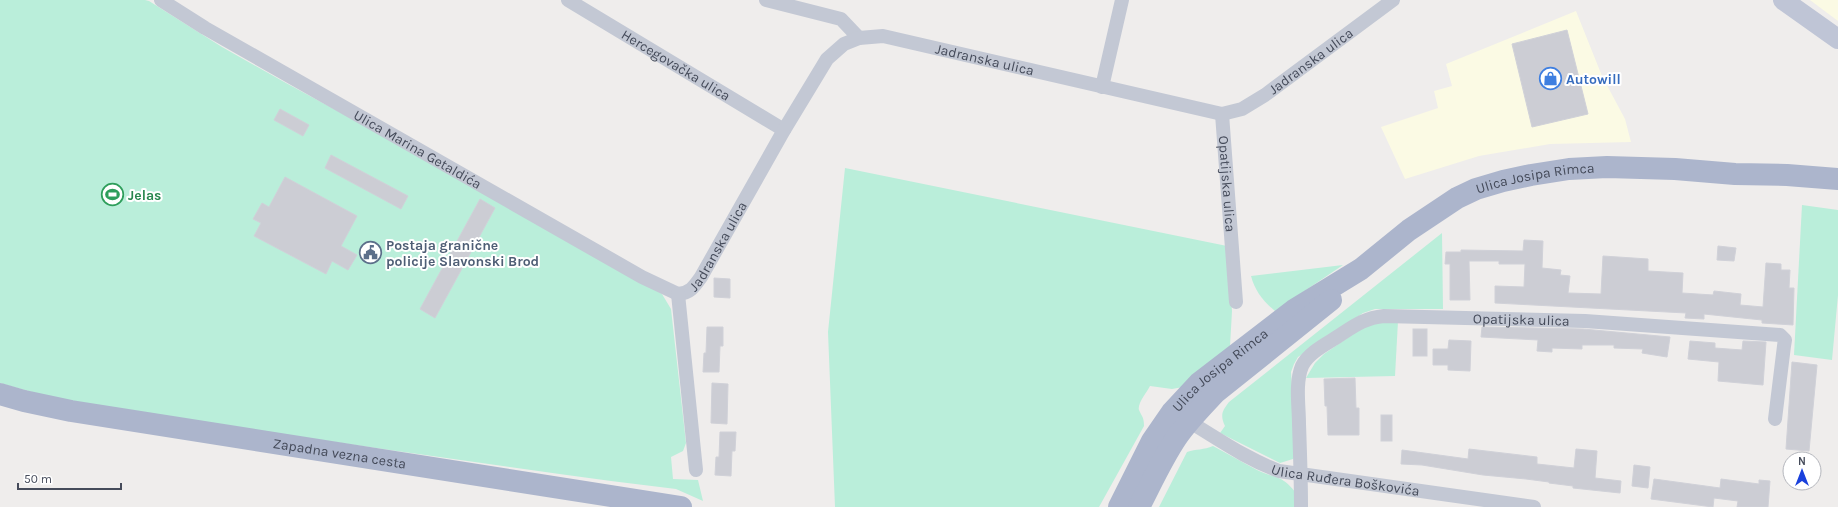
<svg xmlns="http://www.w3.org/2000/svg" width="1838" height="507" viewBox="0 0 1838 507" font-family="Karla,sans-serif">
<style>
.commercial{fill:#fbfae4}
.green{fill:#baeeda}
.building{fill:#cccdd4;stroke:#d0d1d8}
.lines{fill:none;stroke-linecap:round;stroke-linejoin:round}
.minor{stroke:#c3c8d4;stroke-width:14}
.secondary{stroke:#bfc5d6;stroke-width:20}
.primary{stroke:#acb5cc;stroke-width:22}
.labels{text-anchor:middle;stroke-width:4;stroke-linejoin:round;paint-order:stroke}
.street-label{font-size:14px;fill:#454b5a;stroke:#fff}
.shop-label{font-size:14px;font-weight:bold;fill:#366cbe;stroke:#fff;text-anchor:start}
.leisure-label{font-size:14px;font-weight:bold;fill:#27864d;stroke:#fff;text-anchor:start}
.service-label{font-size:14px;font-weight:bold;fill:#4e5e75;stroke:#fff;text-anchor:start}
</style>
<rect width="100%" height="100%" fill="#efedec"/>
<!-- commercial -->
<g class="commercial">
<polygon points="1810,0 1838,0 1838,21"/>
<polygon points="1576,11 1602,76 1625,119 1631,142 1550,144 1479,156 1405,179 1381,127 1438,108 1434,91 1452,86 1446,64"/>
</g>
<!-- green -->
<g class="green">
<path d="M0 0H145L149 1 222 47 286 83 557 230 662 294 671 309 686 443 683 451 671 457 673 479 698 480 703 501 676 489 611 481C496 465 381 449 266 432 177 420 86 409 0 383Z"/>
<path d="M845 168 1227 246 1232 311 1230 346 1183 387 1172 389 1150 386C1147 392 1137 404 1139 410 1142 417 1144 417 1144 426L1099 507H835L828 332Z"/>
<polygon points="1802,205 1838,210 1838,295 1832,360 1794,355"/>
<path d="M1442 233 1443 309H1375L1363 313 1298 357 1294 364 1291 372 1296 444V454L1293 459 1280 463 1220 433 1225 426C1220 415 1222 411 1229 402Z"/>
<path d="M1343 265 1275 311C1263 301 1255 291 1251 276Z"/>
<polygon points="1381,321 1398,321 1395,376 1306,378 1315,363 1324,354 1365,326"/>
<path d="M1213 446C1228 454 1242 462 1257 470 1276 479 1281 474 1296 493L1294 507H1159L1187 452C1196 449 1204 450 1213 446Z"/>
</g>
<!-- building -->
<g class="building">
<polygon points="1567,30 1588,114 1532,127 1512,44"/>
<polygon points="280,109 309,125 303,136 274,120"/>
<polygon points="331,155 408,196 401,209 325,168"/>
<polygon points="285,177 357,216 341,246 357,255 348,270 332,261 326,274 254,236 261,223 253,219 262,203 269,207"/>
<polygon points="480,199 495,208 435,318 420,309"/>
<polygon points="1524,240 1543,241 1542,268 1561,270 1560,275 1570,276 1568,293 1601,294 1603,256 1648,259 1648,271 1683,273 1682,293 1713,295 1714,291 1741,294 1740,305 1763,307 1766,263 1781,264 1781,270 1790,270 1789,288 1794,288 1793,325 1762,323 1762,320 1704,314 1704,319 1685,318 1686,313 1495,303 1495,286 1524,287 1525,264 1499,264 1499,261 1469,261 1470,300 1450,300 1450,264 1445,264 1446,252 1461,252 1461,250 1523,251"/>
<polygon points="1718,246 1736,248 1734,261 1717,260"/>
<polygon points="714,278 730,279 730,298 714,297"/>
<polygon points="707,327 723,327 723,346 720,346 719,372 703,372 704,353 706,353"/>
<polygon points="1482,327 1583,329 1670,337 1667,357 1642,353 1643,349 1614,348 1614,345 1582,345 1582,349 1552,348 1552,352 1537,351 1538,340 1481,337"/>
<rect x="1413" y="329" width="14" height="27"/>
<polygon points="1449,340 1471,341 1470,371 1448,370 1448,365 1433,365 1433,349 1448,349"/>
<polygon points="1690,341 1715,343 1715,348 1742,350 1743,341 1766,342 1763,385 1718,381 1719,362 1688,359"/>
<polygon points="1792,362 1817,365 1809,451 1786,449"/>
<polygon points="1355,378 1356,408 1359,408 1359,435 1328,435 1327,406 1325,406 1324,379"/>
<polygon points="712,383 728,384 727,424 711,423"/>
<rect x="1381" y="415" width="11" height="26"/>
<polygon points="720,432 736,432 735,451 732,451 731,476 715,475 716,457 719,457"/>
<polygon points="1469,449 1537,457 1537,464 1574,468 1576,449 1597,451 1595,478 1621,481 1620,493 1573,488 1573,486 1549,483 1549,482 1526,479 1483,475 1422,465 1401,464 1402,450 1468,459"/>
<polygon points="1634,465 1650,467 1648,488 1632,486"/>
<polygon points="1654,479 1720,488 1721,479 1759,484 1759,480 1770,481 1768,507 1737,507 1738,501 1714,498 1713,507 1651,499"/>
</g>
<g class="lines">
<!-- minor -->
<g class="minor">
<path id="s1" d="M161 0 205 28 642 277 678 294"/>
<path id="s2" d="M568 0 784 130"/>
<polyline points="766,0 841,19 859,38"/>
<polyline points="1102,87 1122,0"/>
<path id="s3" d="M1222 114 1236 302"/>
<path id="s4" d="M678 294C690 293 694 287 701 277L784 130 827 59 844 44 859 38 883 36 1222 114 1242 109 1265 95 1393 0"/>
<polyline points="678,294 696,470"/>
<path id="s5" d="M1183 418C1216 437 1242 457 1279 471L1534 507"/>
<path id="s6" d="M1301 507C1301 479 1300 452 1299 424 1299 406 1295 383 1302 366 1308 353 1326 344 1337 337 1354 326 1364 318 1384 316L1585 321 1780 335 1785 340 1784 346 1775 419"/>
</g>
<!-- secondary -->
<polyline class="secondary" points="1783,0 1838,39"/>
<!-- primary -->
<g class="primary">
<path id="s7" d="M0 394 24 401 71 411 681 507"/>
<path id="s8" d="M1119 507 1152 441 1172 412 1199 383 1294 310 1361 269 1409 230 1457 198 1476 189 1503 181 1531 175 1569 169 1607 167 1675 169 1735 174 1787 175 1838 179"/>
<path d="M1139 507C1151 484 1162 459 1177 437 1188 421 1202 407 1215 393L1331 300"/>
</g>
</g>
<!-- icons -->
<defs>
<symbol id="shop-ring" viewBox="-11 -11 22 22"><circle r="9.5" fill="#fff" stroke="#3f7fe0" stroke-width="1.5"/><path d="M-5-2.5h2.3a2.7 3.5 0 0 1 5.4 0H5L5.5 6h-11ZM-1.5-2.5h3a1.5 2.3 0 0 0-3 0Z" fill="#3f7fe0"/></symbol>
<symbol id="stadium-ring" viewBox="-11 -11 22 22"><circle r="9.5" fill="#fff" stroke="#2e9e5b" stroke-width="1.5"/><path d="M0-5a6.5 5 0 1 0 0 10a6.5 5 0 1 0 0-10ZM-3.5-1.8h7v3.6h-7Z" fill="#2e9e5b"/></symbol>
<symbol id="civic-ring" viewBox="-11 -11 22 22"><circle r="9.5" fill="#fff" stroke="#5c6f8a" stroke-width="1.5"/><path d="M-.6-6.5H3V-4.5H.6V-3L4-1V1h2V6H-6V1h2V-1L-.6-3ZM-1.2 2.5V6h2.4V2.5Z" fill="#5c6f8a"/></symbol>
</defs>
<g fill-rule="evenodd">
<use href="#shop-ring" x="1538" y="66" width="25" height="25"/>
<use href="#stadium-ring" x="100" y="182" width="25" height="25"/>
<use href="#civic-ring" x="358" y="240" width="25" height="25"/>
</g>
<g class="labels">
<!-- street labels -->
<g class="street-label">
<text dy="5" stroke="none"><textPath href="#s4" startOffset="449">Jadranska ulica</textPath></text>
<text dy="5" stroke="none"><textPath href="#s4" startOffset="797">Jadranska ulica</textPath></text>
<text dy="5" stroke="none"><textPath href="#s2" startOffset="126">Hercegovačka ulica</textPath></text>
<text dy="5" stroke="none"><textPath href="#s1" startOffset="297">Ulica Marina Getaldića</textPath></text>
<text dy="5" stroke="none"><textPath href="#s8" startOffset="548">Ulica Josipa Rimca</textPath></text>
<text dy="5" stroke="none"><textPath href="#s3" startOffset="70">Opatijska ulica</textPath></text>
<text dy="5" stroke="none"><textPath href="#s4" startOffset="65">Jadranska ulica</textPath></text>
<text dy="5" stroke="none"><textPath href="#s6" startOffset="377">Opatijska ulica</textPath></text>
<text dy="5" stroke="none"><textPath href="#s8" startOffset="173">Ulica Josipa Rimca</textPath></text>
<text dy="5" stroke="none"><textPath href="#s7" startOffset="345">Zapadna vezna cesta</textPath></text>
<text dy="5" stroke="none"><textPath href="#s5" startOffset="177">Ulica Ruđera Boškovića</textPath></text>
</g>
<!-- shop labels -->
<g class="shop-label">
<text x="1566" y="84">Autowill</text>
</g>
<!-- leisure labels -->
<g class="leisure-label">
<text x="128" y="200">Jelas</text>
</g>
<!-- service labels -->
<g class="service-label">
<text x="386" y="250">Postaja granične<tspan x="386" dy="16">policije Slavonski Brod</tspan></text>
</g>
</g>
<!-- north arrow -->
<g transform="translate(1802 471)"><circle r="19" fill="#ffffff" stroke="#b5b7bd"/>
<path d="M0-3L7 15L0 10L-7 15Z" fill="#1a41dc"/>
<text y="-6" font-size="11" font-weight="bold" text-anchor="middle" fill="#454b5a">N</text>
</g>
<!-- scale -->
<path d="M18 483v6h103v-6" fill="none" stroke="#454b5a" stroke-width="2"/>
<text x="24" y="483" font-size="12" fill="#454b5a" stroke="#ffffff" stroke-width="3" paint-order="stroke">50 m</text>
</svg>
